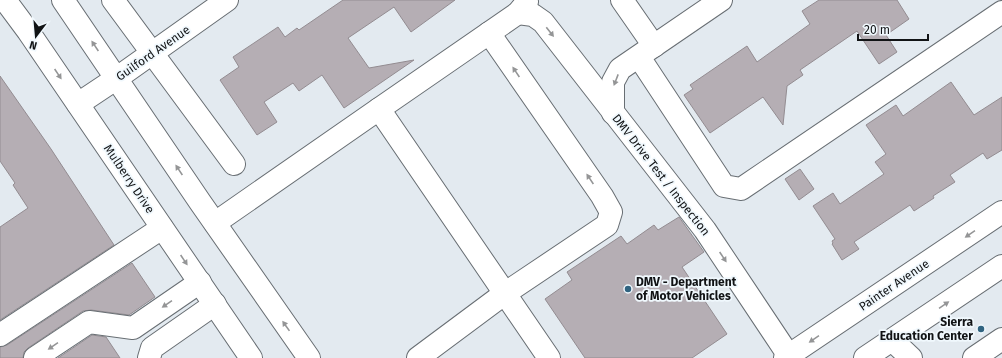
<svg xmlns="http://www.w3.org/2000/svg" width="1002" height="358" viewBox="0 0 1002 358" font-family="'Fira Sans',sans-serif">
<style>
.building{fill:#b5aeb4;stroke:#938c91}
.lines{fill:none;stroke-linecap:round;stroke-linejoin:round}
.minor-casing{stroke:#686e73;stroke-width:24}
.major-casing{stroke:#686e73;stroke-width:24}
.minor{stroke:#fff;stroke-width:22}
.major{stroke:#fff;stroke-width:22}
.oneway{fill:#949596}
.poi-dot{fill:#306380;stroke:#f0f8fd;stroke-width:1.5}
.labels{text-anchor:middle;stroke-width:3.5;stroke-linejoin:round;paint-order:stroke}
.street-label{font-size:12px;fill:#111315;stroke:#f0f8fd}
.poi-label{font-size:12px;font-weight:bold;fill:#111315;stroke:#f0f8fd;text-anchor:start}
</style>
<rect width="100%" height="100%" fill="#e3eaf0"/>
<!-- building -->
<g class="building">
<polygon points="343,0 455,0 411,32 394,7 348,38 369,68 414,60 344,108 322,75 299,91 293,83 264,102 277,122 257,135 220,80 239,67 233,57 278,27 285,37 297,28 299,30"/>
<polygon points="819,0 897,0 909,19 886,35 897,52 879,64 857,31 800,70 803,75 787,86 783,125 763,97 710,133 684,95 693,89 690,85 747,46 757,62 810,24 802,11"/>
<polygon points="0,76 51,149 114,245 0,320 0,227 28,208 13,185 15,183 0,161"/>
<polygon points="951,82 974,115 1002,97 1002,150 987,159 983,153 950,175 955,182 933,196 934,198 914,211 910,205 854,242 859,249 842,260 832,244 833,243 832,241 835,239 813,206 833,193 840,204 884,174 875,162 886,154 866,125 896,105 903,116"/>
<polygon points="800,169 814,189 799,200 785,179"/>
<polygon points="679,217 704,252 682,267 727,334 692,358 585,358 545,299 572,280 567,272 621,236 627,244 654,225 658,230"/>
<polygon points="132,263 155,297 129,315 91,310 83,311 28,348 24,352 23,358 0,358 0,347 7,345"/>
<polygon points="92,335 106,337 120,358 58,358"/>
</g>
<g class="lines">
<defs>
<g id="minor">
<polyline points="113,0 234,164"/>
<polyline points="622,0 654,46"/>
<polyline points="518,13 533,15 543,22 705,230 789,356"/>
<polyline points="639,57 724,186 741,189 1002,12"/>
<polyline points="78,104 117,78 227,0"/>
<polyline points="379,109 518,13 527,2"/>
<polyline points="613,113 613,82 620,69 721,0"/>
<polyline points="215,223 379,109 549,358"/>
<polyline points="0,335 162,228"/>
<polyline points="892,340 911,358"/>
<polyline points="35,358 89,322 133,328 200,282"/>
<polyline points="149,358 152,348 215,304"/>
<polyline points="418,358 504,294 607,225 611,212 602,196 489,33"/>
<polyline points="974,358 1002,339"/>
</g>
<g id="major">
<polyline points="5,0 28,31 251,358"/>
<polyline points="63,0 200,202 309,358"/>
<polyline points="785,358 1002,212"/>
<polyline points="865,358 1002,266"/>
</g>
</defs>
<!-- minor casing -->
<use href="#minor" class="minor-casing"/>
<!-- major casing -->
<use href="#major" class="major-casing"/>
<!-- minor -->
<use href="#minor" class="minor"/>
<!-- major -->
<use href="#major" class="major"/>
</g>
<!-- one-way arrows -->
<defs><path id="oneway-solid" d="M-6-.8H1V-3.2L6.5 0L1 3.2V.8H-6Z"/></defs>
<g class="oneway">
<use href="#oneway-solid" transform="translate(550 32) rotate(52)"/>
<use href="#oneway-solid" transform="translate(95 46) rotate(-124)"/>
<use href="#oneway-solid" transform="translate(516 72) rotate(-124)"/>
<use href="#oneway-solid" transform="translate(58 74) rotate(56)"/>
<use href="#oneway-solid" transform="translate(616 80) rotate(111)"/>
<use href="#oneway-solid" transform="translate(179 170) rotate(-124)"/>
<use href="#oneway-solid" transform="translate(590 179) rotate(-124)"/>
<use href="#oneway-solid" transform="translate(970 234) rotate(146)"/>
<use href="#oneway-solid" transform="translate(723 257) rotate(56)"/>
<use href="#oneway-solid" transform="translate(184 260) rotate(56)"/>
<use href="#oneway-solid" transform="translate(167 304) rotate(146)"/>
<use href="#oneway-solid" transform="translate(944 305) rotate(-34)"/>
<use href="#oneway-solid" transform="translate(286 326) rotate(-125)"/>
<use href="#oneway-solid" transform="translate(814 339) rotate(146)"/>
<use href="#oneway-solid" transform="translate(53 346) rotate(146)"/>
</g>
<!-- markers -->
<g class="poi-dot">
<circle cx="628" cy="289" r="4"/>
<circle cx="981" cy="329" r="4"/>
</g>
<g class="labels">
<!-- street labels -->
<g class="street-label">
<text transform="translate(153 53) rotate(-35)" y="4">Guilford Avenue</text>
<text transform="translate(661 175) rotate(52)" y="4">DMV Drive Test / Inspection</text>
<text transform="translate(129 179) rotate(56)" y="4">Mulberry Drive</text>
<text transform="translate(894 285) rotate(-34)" y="4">Painter Avenue</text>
</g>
<!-- poi labels -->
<g class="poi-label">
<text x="636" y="286">DMV - Department<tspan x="636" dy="14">of Motor Vehicles</tspan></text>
<text x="973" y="326" text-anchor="end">Sierra<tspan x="973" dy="14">Education Center</tspan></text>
</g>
</g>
<!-- north arrow -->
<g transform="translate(36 36) rotate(196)" stroke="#f0f8fd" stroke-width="3" paint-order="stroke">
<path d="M0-3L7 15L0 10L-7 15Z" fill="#111315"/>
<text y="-6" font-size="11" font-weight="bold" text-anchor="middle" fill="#111315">N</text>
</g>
<!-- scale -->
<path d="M858 34v6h70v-6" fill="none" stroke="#111315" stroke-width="2"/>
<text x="864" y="34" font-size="12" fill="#111315" stroke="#f0f8fd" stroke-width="3" paint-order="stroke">20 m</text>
</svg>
